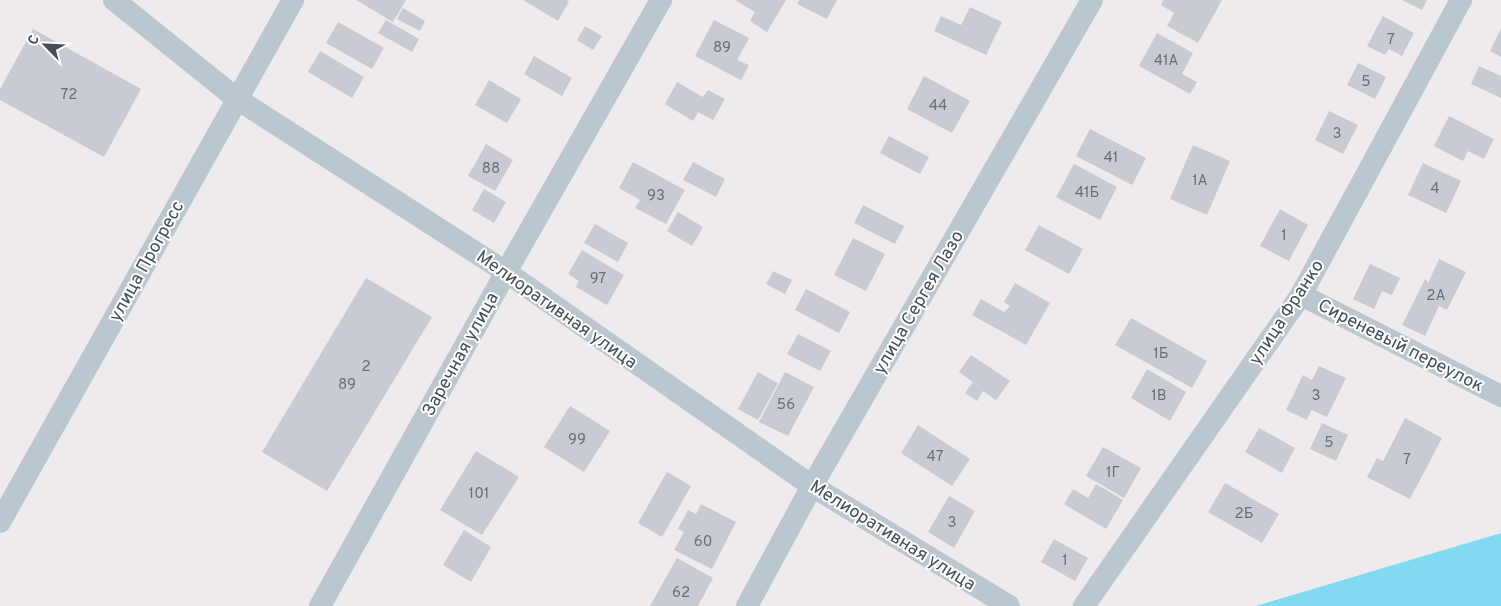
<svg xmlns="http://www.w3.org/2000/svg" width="1501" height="606" viewBox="0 0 1501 606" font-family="Overpass,sans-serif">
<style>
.water{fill:#81daef}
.building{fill:#c8cbd1}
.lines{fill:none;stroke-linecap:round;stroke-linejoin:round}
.minor{stroke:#bbc7cf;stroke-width:22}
.labels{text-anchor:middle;stroke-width:4;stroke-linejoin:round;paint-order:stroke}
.number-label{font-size:15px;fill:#646f78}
.street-label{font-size:18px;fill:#43505a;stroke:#fff}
</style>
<rect width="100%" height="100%" fill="#efebec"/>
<!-- water -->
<polygon class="water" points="1501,533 1501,606 1256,606"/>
<!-- building -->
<g class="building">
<polygon points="356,0 406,0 393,22"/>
<polygon points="523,0 566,0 569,1 558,21"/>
<polygon points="735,0 786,0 767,32 750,21 755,12"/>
<polygon points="799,0 837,0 827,19 797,4"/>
<polygon points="1163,0 1222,0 1198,43 1167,26 1174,13 1161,5"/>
<polygon points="1402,0 1427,0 1422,10"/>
<polygon points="970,7 1002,22 986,55 934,31 941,16 961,25"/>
<polygon points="403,8 425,21 420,31 397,19"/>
<polygon points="1383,16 1414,33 1402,56 1389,49 1385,55 1367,46"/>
<polygon points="386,20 419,39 412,52 378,33"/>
<polygon points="714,20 749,38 737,60 749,65 741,80 695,56"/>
<polygon points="338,22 384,48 372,69 326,43"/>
<polygon points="585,26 602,36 593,50 577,40"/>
<polygon points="1501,28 1501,57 1490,51"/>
<polygon points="33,29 141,89 104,157 0,100 0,89"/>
<polygon points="1157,33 1193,53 1182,74 1197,82 1190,94 1139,66"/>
<polygon points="320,51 364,77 352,98 308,72"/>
<polygon points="534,56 572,78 562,96 524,74"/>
<polygon points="1358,63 1386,77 1375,99 1347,85"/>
<polygon points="1479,66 1501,76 1501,98 1471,84"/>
<polygon points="924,76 970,101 952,133 907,109"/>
<polygon points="489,80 521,99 507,123 475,105"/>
<polygon points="677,82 703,97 708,90 725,99 713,120 698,112 693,121 665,104"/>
<polygon points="1329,111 1358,125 1343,154 1315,140"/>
<polygon points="1449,116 1494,139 1484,159 1468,151 1463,161 1434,146"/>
<polygon points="1090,129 1146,158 1132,185 1076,156"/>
<polygon points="889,136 929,157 920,174 880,153"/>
<polygon points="486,144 513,160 495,191 468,176"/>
<polygon points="1193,145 1230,161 1207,215 1170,199"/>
<polygon points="633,162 685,190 666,224 635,208 640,200 619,188"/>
<polygon points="693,162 725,179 716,197 683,180"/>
<polygon points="1423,163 1461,181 1446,213 1408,195"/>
<polygon points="1074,164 1117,187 1100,220 1056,197"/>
<polygon points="484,189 506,202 494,223 472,210"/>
<polygon points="863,205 904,226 895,244 854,223"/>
<polygon points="1280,209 1308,225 1289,261 1260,246"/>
<polygon points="678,212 703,227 692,246 667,231"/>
<polygon points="595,224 628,243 618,262 584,243"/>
<polygon points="1039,225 1083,249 1069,274 1025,250"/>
<polygon points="853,238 885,254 866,291 834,275"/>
<polygon points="582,250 624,275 607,305 576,287 579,281 568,274"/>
<polygon points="1439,259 1466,272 1447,310 1439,306 1425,336 1402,325 1425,279 1428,283"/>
<polygon points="1370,264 1400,278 1392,295 1382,291 1374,309 1353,299"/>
<polygon points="773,271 792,280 785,294 766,284"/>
<polygon points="366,278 432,317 327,491 262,452"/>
<polygon points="1015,283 1050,303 1026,345 972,315 981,299 1004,312 1010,306 1004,302"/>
<polygon points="806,289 850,312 839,333 795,310"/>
<polygon points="1131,318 1207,361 1192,388 1115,345"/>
<polygon points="798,334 831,351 820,371 787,354"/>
<polygon points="971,355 1010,381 996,400 983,391 977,401 965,393 973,382 959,372"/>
<polygon points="1319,366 1346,378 1327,417 1311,410 1307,420 1286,410 1303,375 1312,380"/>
<polygon points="1147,369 1186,392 1170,421 1131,398"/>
<polygon points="758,372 778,383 758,420 738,409"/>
<polygon points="785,372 814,387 788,436 759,422"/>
<polygon points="570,406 610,431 584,472 544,447"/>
<polygon points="1405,418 1442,438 1410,499 1367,477 1377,458 1383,461"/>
<polygon points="1322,423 1348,435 1336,461 1310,449"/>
<polygon points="918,425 970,459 952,486 901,453"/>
<polygon points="1259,428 1295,448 1282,473 1245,452"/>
<polygon points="1103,447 1141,468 1124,498 1086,476"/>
<polygon points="476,451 519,477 482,535 440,510"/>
<polygon points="667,472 691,486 662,537 638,523"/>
<polygon points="1225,483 1279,514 1262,543 1208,512"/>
<polygon points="1096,484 1123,500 1106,529 1064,504 1073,489 1088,498"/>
<polygon points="949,496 975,511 954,548 928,532"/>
<polygon points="701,504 736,522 712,569 674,550 684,532 678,529 688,510 696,514"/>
<polygon points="464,530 491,547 471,582 443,565"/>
<polygon points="1054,539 1088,558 1075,581 1041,562"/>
<polygon points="677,558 713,578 698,606 650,606"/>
</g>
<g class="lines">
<!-- minor -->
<g class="minor">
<polyline points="114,0 237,99 506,272 812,486 1009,606"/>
<polyline points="1301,295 1501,396"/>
<polyline points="0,522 293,0"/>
<polyline points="320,606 506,272 661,0"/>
<polyline points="747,606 812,486 1092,0"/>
<polyline points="1084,606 1301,295 1461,0"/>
</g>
</g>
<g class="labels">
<!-- number labels -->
<g class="number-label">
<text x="1391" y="44">7</text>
<text x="722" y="52">89</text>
<text x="1166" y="65">41А</text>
<text x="1366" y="86">5</text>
<text x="69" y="99">72</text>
<text x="938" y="110">44</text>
<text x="1337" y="138">3</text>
<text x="1111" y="162">41</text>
<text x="491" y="173">88</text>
<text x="1200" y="185">1А</text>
<text x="1435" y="193">4</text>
<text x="1087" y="197">41Б</text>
<text x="656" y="200">93</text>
<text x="1284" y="240">1</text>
<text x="598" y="283">97</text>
<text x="1436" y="300">2А</text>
<text x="1161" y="358">1Б</text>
<text x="366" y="371">2</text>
<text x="347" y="389">89</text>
<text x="1159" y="400">1В</text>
<text x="1316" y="400">3</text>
<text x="786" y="409">56</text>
<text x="577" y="444">99</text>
<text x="1329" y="447">5</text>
<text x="935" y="461">47</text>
<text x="1407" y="464">7</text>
<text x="1113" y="477">1Г</text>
<text x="479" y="498">101</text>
<text x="1244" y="518">2Б</text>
<text x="952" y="527">3</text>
<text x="703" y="546">60</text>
<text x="1065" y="565">1</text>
<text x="681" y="597">62</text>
</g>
<!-- street labels -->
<g class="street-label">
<text transform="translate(146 261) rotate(-61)" y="6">улица Прогресс</text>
<text transform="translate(918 302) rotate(-60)" y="6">улица Сергея Лазо</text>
<text transform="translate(557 309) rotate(35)" y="6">Мелиоративная улица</text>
<text transform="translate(1286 312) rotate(-57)" y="6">улица Франко</text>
<text transform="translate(1401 345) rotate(27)" y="6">Сиреневый переулок</text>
<text transform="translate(460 354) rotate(-61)" y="6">Заречная улица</text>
<text transform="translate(893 535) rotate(32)" y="6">Мелиоративная улица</text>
</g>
</g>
<!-- north arrow -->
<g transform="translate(45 45) rotate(294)" stroke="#ffffff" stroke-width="4" paint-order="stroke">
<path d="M0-4L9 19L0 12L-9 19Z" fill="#43505a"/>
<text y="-8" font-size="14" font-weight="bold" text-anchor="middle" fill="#43505a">С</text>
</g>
</svg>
